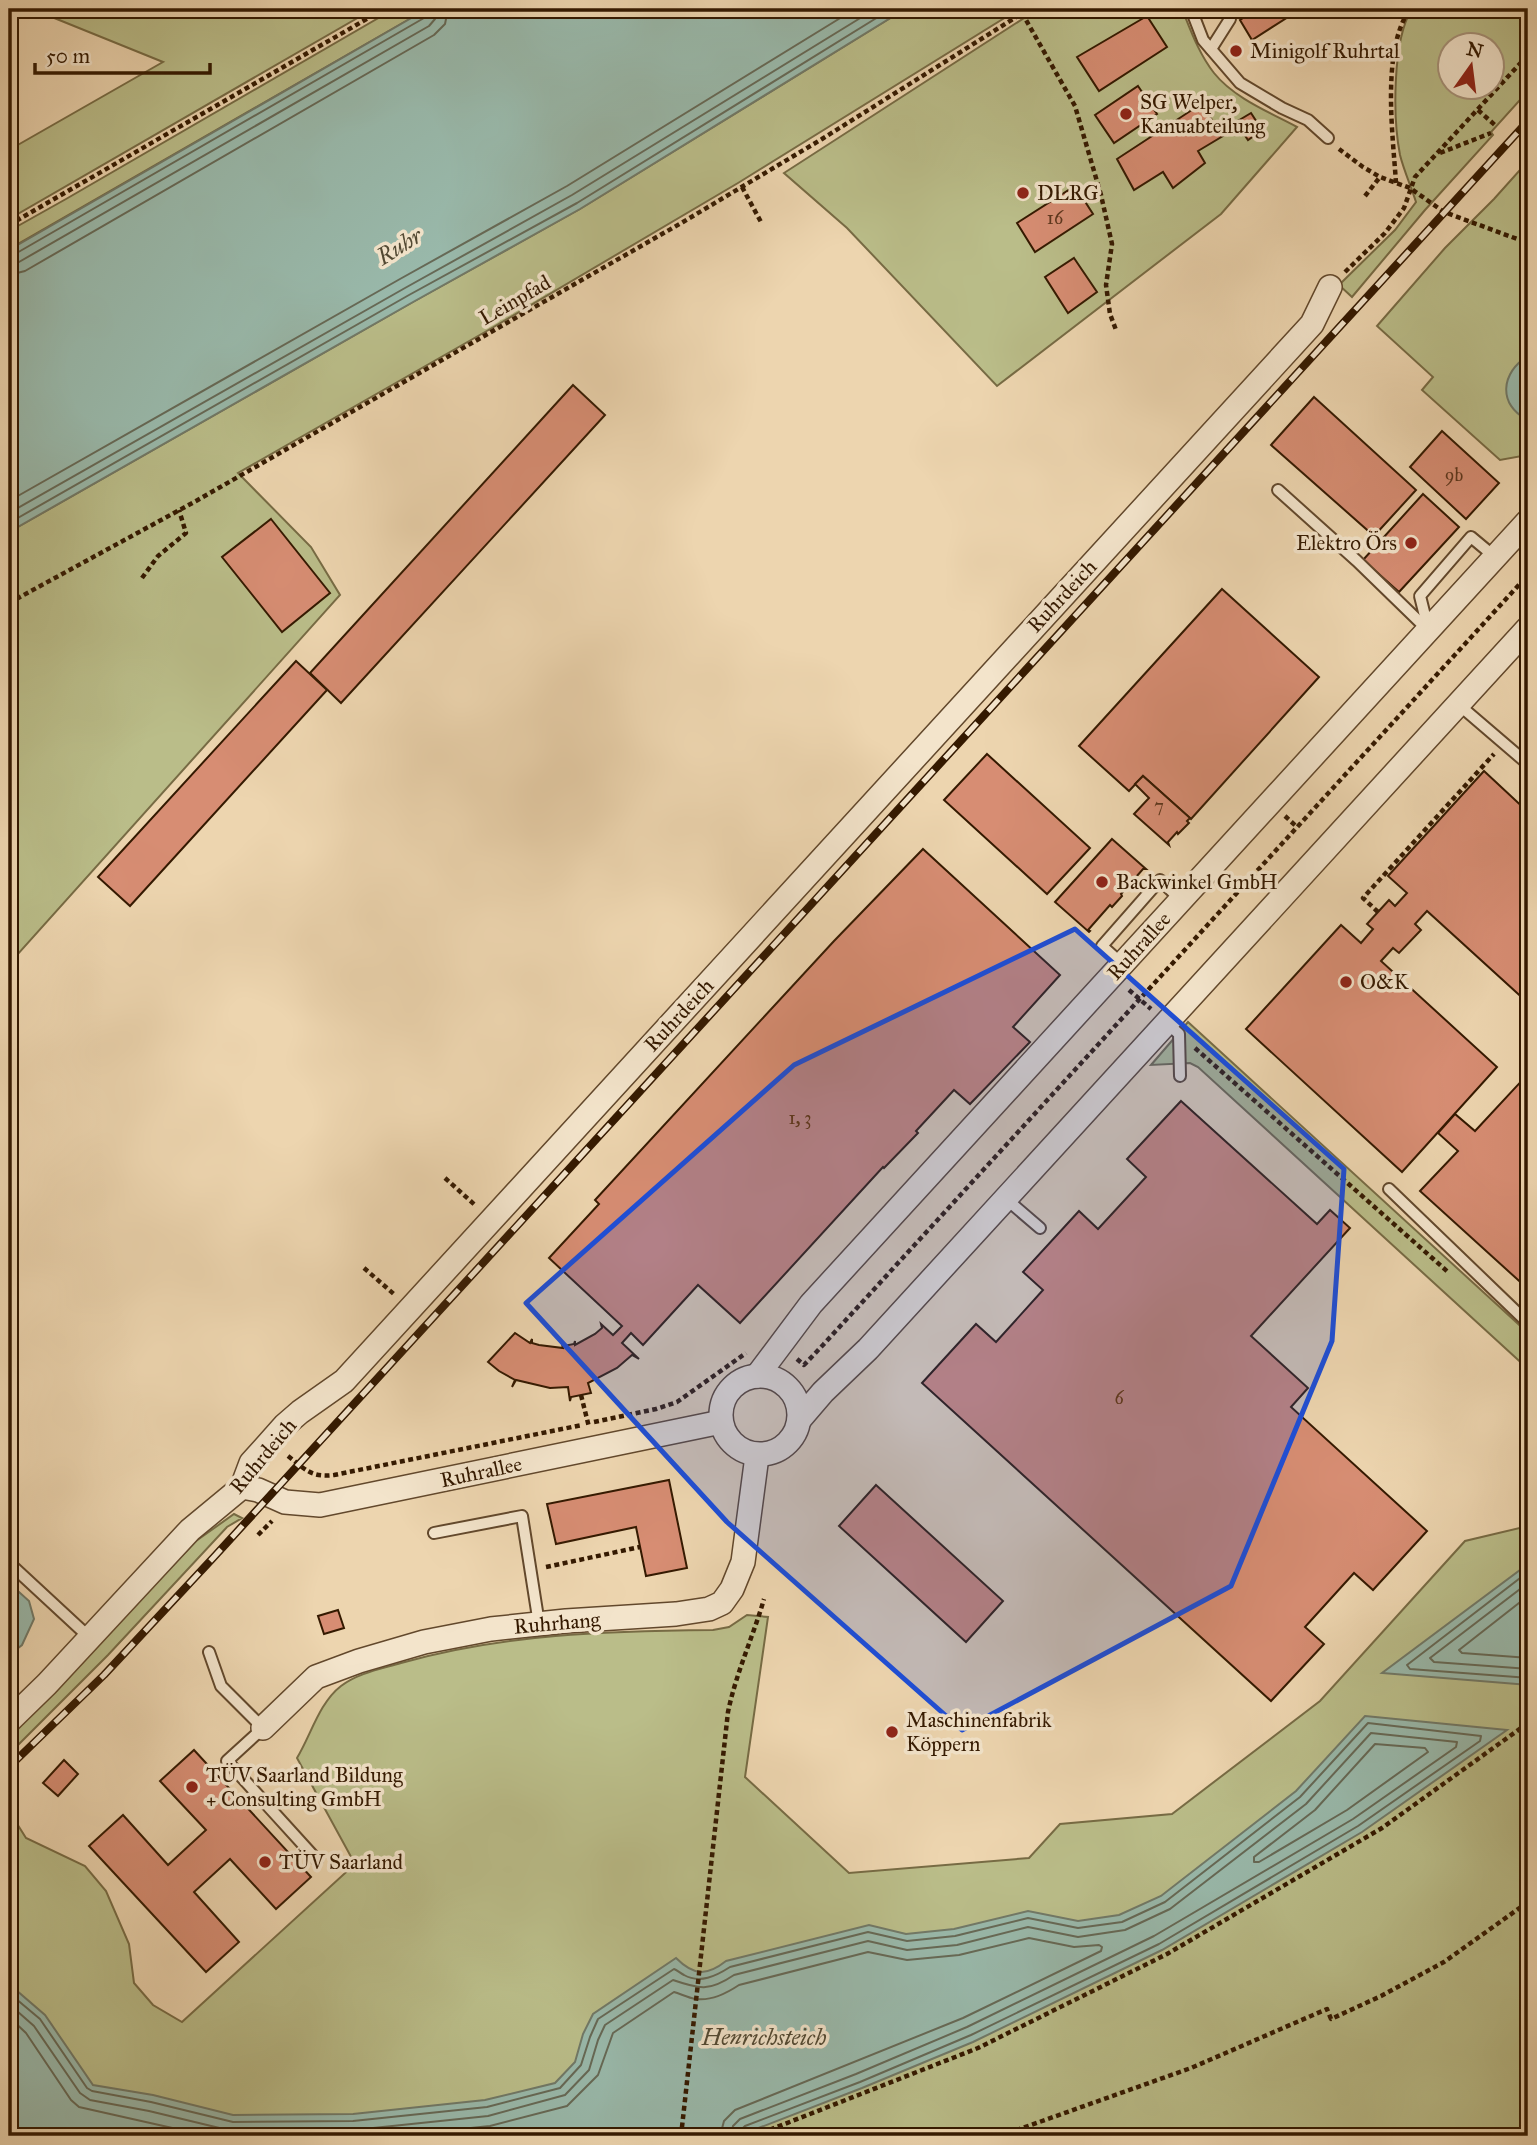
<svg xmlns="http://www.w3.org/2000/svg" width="1537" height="2145" viewBox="0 0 1537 2145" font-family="'IM FELL Great Primer',serif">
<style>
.green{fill:#babd89;stroke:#776b44;stroke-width:2;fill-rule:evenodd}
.water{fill:#99b9ab;stroke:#717967;stroke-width:2}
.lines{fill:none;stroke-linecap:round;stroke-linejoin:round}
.shore{stroke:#666956;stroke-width:2}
.building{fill:#d78d73;stroke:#341900;stroke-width:2}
.service-casing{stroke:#62482c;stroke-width:14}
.minor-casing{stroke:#62482c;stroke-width:26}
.path{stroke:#341900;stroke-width:4.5;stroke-dasharray:5 3.5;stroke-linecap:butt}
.service{stroke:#f3e4cb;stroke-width:10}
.minor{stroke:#f3e4cb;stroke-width:23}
.rail-casing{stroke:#341900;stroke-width:8}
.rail{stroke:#f3e4cb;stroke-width:5;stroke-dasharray:16;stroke-linecap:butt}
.marked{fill:#1d4ed8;fill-opacity:0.2;stroke:#1d4ed8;stroke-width:5;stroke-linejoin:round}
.poi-dot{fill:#8f2418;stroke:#f3e4cb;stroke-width:2.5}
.labels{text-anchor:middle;stroke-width:7;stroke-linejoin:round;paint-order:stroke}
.number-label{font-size:18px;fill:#5d361d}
.poi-label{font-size:21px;fill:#341900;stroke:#f3e4cb;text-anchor:start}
.street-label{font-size:21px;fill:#341900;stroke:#f3e4cb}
.water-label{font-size:23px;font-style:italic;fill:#524933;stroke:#f3e4cb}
</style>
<rect width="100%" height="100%" fill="#edd5af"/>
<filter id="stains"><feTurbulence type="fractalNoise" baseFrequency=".00286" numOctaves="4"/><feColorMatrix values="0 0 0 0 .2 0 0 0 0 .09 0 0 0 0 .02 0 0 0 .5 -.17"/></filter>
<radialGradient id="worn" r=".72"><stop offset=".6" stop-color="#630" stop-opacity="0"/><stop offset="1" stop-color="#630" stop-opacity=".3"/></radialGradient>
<!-- green -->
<g class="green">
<polygon points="32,9 373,9 9,219 9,150 163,62"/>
<polygon points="394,9 427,9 9,249 9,231 66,199"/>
<polygon points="905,9 1019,9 738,183 492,328 238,473 311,547 340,595 9,964 9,532 413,302 580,209"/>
<path d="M1038 9H1182C1191 31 1199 54 1214 73 1234 98 1269 112 1297 127L1221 214 997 386 847 228 784 173Z"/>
<path d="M1412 9H1528V91L1491 132 1493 135 1425 210 1352 297 1339 285 1395 230 1416 202C1411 186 1404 171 1400 155 1393 119 1392 40 1412 9ZM1450 46H1492V88H1450Z"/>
<polygon points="1528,161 1528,455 1500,460 1422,390 1433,377 1377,326 1445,248 1494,199"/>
<polygon points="1188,1022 1528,1333 1528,1369 1198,1067 1190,1063 1151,1065"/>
<polygon points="234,1514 242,1518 227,1527 108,1655 9,1754 9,1737 196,1541"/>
<path d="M1528 1526V2136H9V1811L26 1838 85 1866 106 1891 129 1944 134 1983 153 2005 182 2022 355 1864 297 1758C311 1735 319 1703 341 1686 358 1673 381 1669 401 1663 502 1634 608 1631 713 1630L729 1627 747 1615 768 1617 745 1777 849 1873 1029 1858 1060 1824 1172 1814 1320 1701 1465 1541Z"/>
</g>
<!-- water -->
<g class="water">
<polygon points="427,9 905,9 580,209 413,302 9,532 9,250"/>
<path d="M1528 356V420C1497 405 1501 372 1528 356Z"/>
<polygon points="1528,1564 1528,1685 1382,1673"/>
<polygon points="9,1583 29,1601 34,1619 22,1645 9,1655"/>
<path d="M1365 1716 1507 1730 1362 1832 1162 1950 973 2042 862 2088 738 2136H9V1984L45 2015 93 2085 153 2095 233 2115 353 2114 485 2100 555 2083 575 2062 583 2034 593 2014 676 1958C694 1976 707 1976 726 1961L869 1925 906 1934 954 1929 1028 1911 1078 1921 1119 1915 1161 1896 1296 1791Z"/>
</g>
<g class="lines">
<!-- shore -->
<g class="shore">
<polyline points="9,255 15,254 424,18 428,14 429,9"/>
<polyline points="9,264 19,262 429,26 435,19 438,9"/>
<polyline points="9,275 25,271 434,35 445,24 448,9"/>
<polyline points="9,501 400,279 567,186 855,9"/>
<polyline points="9,513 405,288 572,195 875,9"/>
<polyline points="9,523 409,295 577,203 891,9"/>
<polyline points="1528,1572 1407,1665 1410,1669 1528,1678"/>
<polyline points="1528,1583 1430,1658 1434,1662 1528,1669"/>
<polyline points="1528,1596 1459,1650 1462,1653 1528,1658"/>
<polygon points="1375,1744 1425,1748 1428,1752 1347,1810 1259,1862 1254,1862 1254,1857 1315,1810"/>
<path d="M9 1993 40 2019 87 2088 92 2091 151 2102 233 2122 353 2121 487 2107 560 2088 581 2065 590 2037 598 2019 674 1969C677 1970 680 1973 684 1975 700 1984 716 1976 730 1967L868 1932 907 1941 955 1936 1028 1918 1078 1928 1122 1922 1165 1902 1300 1797 1368 1723 1481 1736 1480 1741 1358 1826 1159 1944 971 2035 860 2082 745 2126 741 2130 740 2136"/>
<path d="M9 2004 34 2026 80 2093 90 2100 149 2111 232 2131 354 2130 488 2116 565 2095 589 2070 598 2040 605 2025 673 1980C699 1989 709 1992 734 1975L868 1941 907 1950 957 1945 1028 1927 1078 1937 1125 1930 1170 1909 1306 1804 1371 1733 1457 1742 1456 1747 1353 1819 1154 1936 967 2027 856 2074 740 2119 733 2126 731 2136"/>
<polyline points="9,2017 26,2033 71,2100 79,2107 208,2136"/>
<path d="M394 2136 490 2126 567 2106 598 2075 613 2033 674 1992C681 1994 688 1998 696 1999 710 2001 727 1993 739 1985L868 1952 907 1960 959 1955 1029 1938 1074 1947 1099 1945 1102 1947 1101 1951 963 2018 735 2110 724 2121 720 2136"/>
</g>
</g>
<!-- building -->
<g class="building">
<polygon points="1257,9 1294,9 1296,12 1252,40 1240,20"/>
<polygon points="1147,16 1167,47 1099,91 1077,57"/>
<polygon points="1138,86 1157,114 1114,143 1095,115"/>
<polygon points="1201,104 1223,136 1198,151 1205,163 1173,188 1163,172 1134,190 1117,159"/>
<polygon points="1251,113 1262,130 1248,140 1236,122"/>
<polygon points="1075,186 1093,214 1035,252 1017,223"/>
<polygon points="1074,258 1097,292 1068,313 1045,277"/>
<polygon points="573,385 605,415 341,703 310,673"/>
<polygon points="1314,397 1416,490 1374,536 1271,445"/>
<polygon points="1442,431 1499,483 1466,519 1410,467"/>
<polygon points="1423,494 1459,527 1399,592 1363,560"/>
<polygon points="271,519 330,593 282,632 222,557"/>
<polygon points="1222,589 1319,677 1191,819 1143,776 1129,791 1079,746"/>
<polygon points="296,661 327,690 130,906 98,877"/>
<polygon points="987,754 1090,848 1047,894 944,800"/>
<polygon points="1484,771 1528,812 1528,1003 1427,911 1415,924 1421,930 1399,953 1393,948 1381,961 1497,1067 1402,1172 1246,1029 1341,925 1361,943 1373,929 1367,924 1389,900 1395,906 1407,893 1388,876"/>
<polygon points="1143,776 1190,818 1187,821 1189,823 1178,834 1177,832 1168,842 1169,845 1134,814 1149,798 1135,784"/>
<polygon points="1112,839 1146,869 1143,869 1121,894 1122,896 1112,907 1110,905 1088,930 1090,931 1089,932 1055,902"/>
<polygon points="923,849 1060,975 1013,1027 1030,1042 970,1104 954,1090 916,1131 918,1133 884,1168 883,1167 740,1323 698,1285 643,1345 631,1333 622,1343 639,1359 632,1355 617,1368 588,1383 591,1393 571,1397 570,1401 568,1387 550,1388 516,1380 512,1387 515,1380 499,1371 488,1362 515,1333 530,1343 532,1339 532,1343 539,1345 563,1348 562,1344 564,1346 574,1344 575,1341 575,1345 595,1334 602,1328 601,1324 613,1335 622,1326 549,1258 599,1204 595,1200 834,941"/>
<polygon points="1528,1074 1528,1289 1420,1191 1458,1151 1438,1133 1455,1114 1475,1131"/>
<polygon points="1181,1101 1317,1224 1330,1210 1350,1228 1251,1336 1308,1388 1291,1407 1427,1531 1373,1590 1354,1573 1305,1627 1324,1644 1271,1701 922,1383 976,1324 996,1342 1043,1290 1023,1272 1079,1211 1098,1229 1146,1177 1127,1159"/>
<polygon points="669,1480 687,1568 646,1576 636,1527 556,1544 547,1504"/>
<polygon points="876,1485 1003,1601 966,1642 839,1526"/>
<polygon points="338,1610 344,1628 324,1634 318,1616"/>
<polygon points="194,1750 311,1877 276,1909 230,1859 194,1892 239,1942 206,1972 89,1846 123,1815 168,1865 206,1830 160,1781"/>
<polygon points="64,1760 78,1774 58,1796 43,1783"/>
</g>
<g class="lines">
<defs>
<g id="service">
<polyline points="1191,9 1203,40 1240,83 1282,108 1308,120 1328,138"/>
<polyline points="1211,49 1230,19"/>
<polyline points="1278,490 1357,561 1429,631"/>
<polyline points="1428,628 1420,596 1471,537 1495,557"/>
<polyline points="1458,704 1528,764"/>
<polyline points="1122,964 1102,946 1160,880 1181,900"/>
<polyline points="1166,1022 1179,1034 1180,1076"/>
<polyline points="1389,1189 1528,1323"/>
<polyline points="1005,1198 1040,1228"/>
<polyline points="434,1533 522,1516 539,1624"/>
<polyline points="9,1563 90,1638"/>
<polyline points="209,1652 221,1686 263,1728 227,1761 317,1860"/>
</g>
<g id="minor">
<circle cx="760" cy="1415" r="39"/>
<polyline points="757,1376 811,1304 1528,521"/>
<polyline points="799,1420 823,1392 868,1349 1528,628"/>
<polyline points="242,1487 258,1490 285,1502 320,1505 721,1422"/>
<polyline points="9,1721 47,1684 190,1530 242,1487 251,1463 285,1425 300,1412 344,1381 1312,324 1330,287"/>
<polyline points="263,1728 316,1677 359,1661 424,1642 491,1629 566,1621 676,1614 709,1609 722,1603 732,1589 743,1562 757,1456"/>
</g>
</defs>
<!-- service casing -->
<use href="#service" class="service-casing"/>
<!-- minor casing -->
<use href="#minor" class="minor-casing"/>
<!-- path -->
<g class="path">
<polyline points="1022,13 1075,106 1101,195 1112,244 1106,285 1110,314 1116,330"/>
<polyline points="1478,110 1496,126"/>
<polyline points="1339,149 1363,167 1380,177 1410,188 1444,212 1528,243"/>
<polyline points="1440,153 1491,133"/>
<path d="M1396 183C1393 135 1381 50 1410 9"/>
<polyline points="742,187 761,222"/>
<polyline points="1365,196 1380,177"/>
<polyline points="9,225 384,9"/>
<polyline points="1345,272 1385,233 1404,208 1415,177 1528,55"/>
<polyline points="142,578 158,556 186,533 179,510"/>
<polyline points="9,603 196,501 683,222 822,139 1029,9"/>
<polyline points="1285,816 1297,827"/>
<polyline points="1378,912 1363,898 1494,754"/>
<polyline points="1129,990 1151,1009"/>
<polyline points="1195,1048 1448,1272"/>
<polyline points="445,1178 475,1205"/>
<polyline points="364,1268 395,1295"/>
<polyline points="797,1359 804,1365 823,1345 1528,575"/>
<polyline points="581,1395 589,1427"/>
<polyline points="594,1422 656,1409 677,1402 746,1353"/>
<path d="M288 1456C305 1469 311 1478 334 1475L582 1425"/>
<polyline points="258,1535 272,1521"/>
<polyline points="546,1567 640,1547"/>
<path d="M681 2136 728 1712C736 1673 753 1637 764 1599"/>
<polyline points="754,2136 978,2048 1167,1954 1382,1828 1528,1723"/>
<polyline points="1000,2136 1191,2068 1327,2009 1331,2019 1381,1996 1444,1962 1528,1902"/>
</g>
<!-- service -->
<use href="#service" class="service"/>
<!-- minor -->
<use href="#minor" class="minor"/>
<defs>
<polyline id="rail" points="9,1767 104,1675 213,1558 1528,121"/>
</defs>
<!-- rail casing -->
<use href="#rail" class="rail-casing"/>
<!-- rail -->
<use href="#rail" class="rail"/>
</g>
<!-- marked area -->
<path class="marked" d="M1075 929 1344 1169 1332 1341 1231 1586 962 1730 727 1522 526 1303 794 1065Z"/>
<!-- markers -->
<g class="poi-dot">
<circle cx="1236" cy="51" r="7"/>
<circle cx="1126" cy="114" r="7"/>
<circle cx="1023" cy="193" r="7"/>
<circle cx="1411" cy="543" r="7"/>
<circle cx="1102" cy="882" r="7"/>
<circle cx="1346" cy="982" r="7"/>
<circle cx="892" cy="1732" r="7"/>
<circle cx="192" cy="1787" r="7"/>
<circle cx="265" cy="1862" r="7"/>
</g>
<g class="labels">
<!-- number labels -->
<g class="number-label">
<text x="1055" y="224">16</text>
<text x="1454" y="481">9b</text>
<text x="1159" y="812">7</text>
<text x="800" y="1124">1, 3</text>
<text x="1119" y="1404">6</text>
</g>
<!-- poi labels -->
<g class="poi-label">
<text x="1250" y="58">Minigolf Ruhrtal</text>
<text x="1140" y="109">SG Welper,<tspan x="1140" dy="24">Kanuabteilung</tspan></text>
<text x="1037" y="200">DLRG</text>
<text x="1397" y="550" text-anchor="end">Elektro Örs</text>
<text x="1116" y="889">Backwinkel GmbH</text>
<text x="1360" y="989">O&amp;K</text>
<text x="906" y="1727">Maschinenfabrik<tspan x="906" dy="24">Köppern</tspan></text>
<text x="206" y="1782">TÜV Saarland Bildung<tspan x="206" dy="24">+ Consulting GmbH</tspan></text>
<text x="279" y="1869">TÜV Saarland</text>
</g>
<!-- street labels -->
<g class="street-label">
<text transform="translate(515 300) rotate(-30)" y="7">Leinpfad</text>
<text transform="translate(1062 596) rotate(-47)" y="7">Ruhrdeich</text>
<text transform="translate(1139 946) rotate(-48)" y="7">Ruhrallee</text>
<text transform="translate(679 1015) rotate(-47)" y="7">Ruhrdeich</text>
<text transform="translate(263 1456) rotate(-50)" y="7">Ruhrdeich</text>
<text transform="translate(481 1472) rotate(-12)" y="7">Ruhrallee</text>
<text transform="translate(557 1623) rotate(-5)" y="7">Ruhrhang</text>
</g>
<!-- water labels -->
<g class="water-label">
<text transform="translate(399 246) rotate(-32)" y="8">Ruhr</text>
<text x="764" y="2045">Henrichsteich</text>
</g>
</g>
<!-- margin -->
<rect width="1537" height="2145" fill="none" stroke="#edd5af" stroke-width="35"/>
<rect x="10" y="10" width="1516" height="2124" fill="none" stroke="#341900" stroke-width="3.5"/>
<rect x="18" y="18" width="1502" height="2110" fill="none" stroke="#341900" stroke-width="2"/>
<!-- north arrow -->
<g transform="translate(1471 66) rotate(14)"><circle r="33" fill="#f3e4cb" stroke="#a7937a" stroke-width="2"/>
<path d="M0-5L12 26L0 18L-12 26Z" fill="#8f2418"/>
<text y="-10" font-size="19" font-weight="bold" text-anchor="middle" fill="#341900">N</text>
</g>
<!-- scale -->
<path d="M35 63v10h175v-10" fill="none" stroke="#341900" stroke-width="3.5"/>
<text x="46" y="63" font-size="21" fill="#341900" stroke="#f3e4cb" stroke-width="5" paint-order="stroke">50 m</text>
<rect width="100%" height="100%" filter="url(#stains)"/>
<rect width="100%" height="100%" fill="url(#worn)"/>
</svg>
